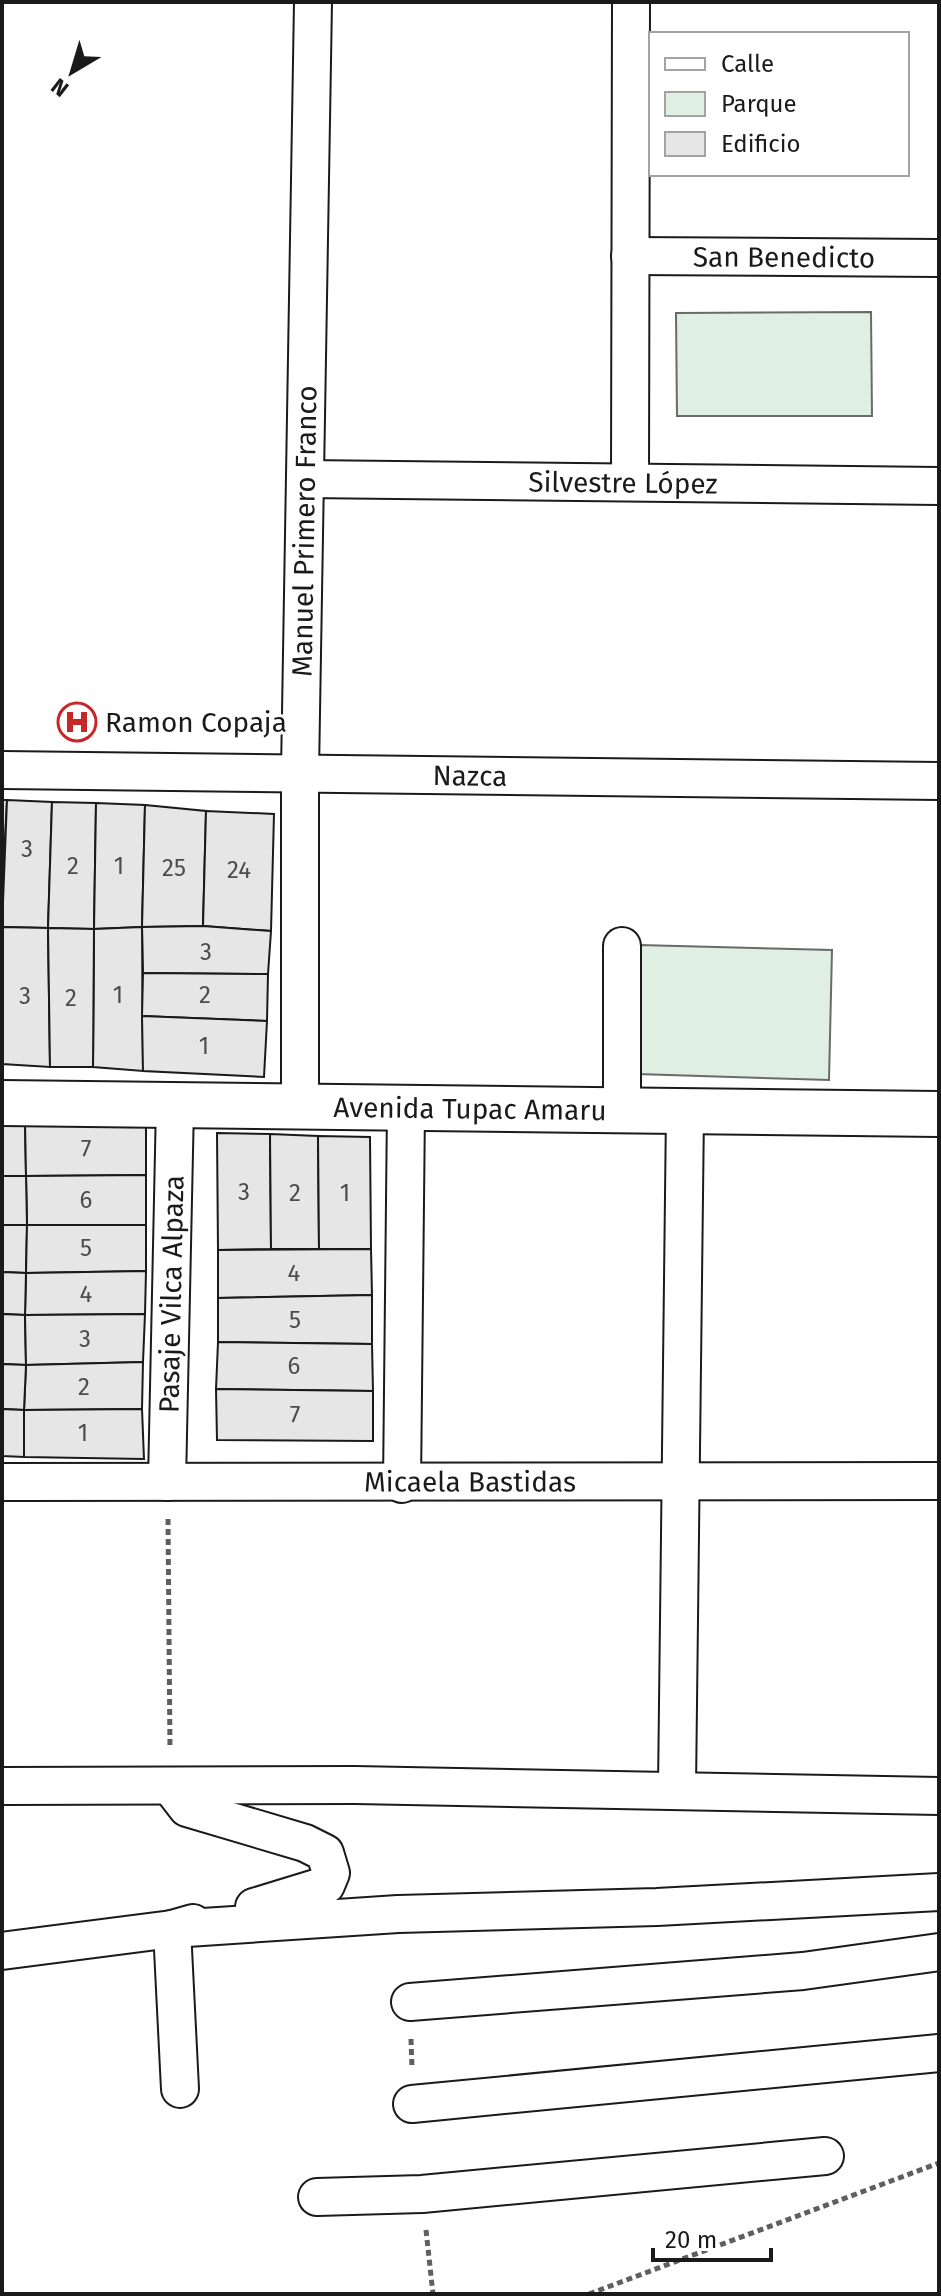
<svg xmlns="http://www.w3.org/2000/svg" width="941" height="2296" viewBox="0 0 941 2296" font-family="'Fira Sans',sans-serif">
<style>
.green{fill:#e0efe3;stroke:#6a6a6a;stroke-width:2}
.building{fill:#e6e6e6;stroke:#1a1a1a;stroke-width:2}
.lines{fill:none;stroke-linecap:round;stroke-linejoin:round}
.street-casing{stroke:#1a1a1a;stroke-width:40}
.secondary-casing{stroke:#1a1a1a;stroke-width:48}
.path{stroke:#5f5f5f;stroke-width:5;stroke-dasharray:6 4;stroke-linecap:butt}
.street{stroke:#fff;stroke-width:36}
.secondary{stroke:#fff;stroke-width:44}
.labels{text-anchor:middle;stroke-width:6;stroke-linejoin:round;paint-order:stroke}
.number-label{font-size:24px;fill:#4d4d4d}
.street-label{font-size:28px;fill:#1a1a1a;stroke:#fff}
.poi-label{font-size:28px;fill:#1a1a1a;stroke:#fff;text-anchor:start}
</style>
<rect width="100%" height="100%" fill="#fff"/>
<!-- green -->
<g class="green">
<polygon points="871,312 872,416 677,416 676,313"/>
<polygon points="639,945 832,950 829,1080 637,1074"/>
</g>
<!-- building -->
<g class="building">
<polygon points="2,800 7,800 2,895"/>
<polygon points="7,800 52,802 48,928 2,927"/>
<polygon points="52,802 96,803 94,929 48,928"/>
<polygon points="96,803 145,805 142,927 94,929"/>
<polygon points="145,805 206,811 203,926 142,927"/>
<polygon points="206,811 274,814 271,931 203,926"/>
<polygon points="203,926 271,931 268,974 143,973 142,927"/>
<polygon points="2,927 48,928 50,1067 2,1064"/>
<polygon points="142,927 143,1071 93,1067 94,929"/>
<polygon points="48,928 94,929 93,1067 50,1067"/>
<polygon points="143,973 268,974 267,1021 142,1016"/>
<polygon points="142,1016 267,1021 264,1077 143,1071"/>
<polygon points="2,1121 25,1121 26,1176 2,1176"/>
<polygon points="25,1121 146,1123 146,1175 26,1176"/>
<polygon points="217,1133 270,1134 271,1249 218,1250"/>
<polygon points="270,1134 318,1136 319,1249 271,1249"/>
<polygon points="318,1136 370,1137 371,1249 319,1249"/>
<polygon points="146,1175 146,1225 27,1225 26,1176"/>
<polygon points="2,1176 26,1176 27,1225 2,1225"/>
<polygon points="2,1225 27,1225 26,1273 2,1272"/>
<polygon points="27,1225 146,1225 146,1271 26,1273"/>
<polygon points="371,1249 372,1295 218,1298 218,1250"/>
<polygon points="146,1271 145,1314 25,1315 26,1273"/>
<polygon points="2,1272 26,1273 25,1315 2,1314"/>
<polygon points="372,1295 372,1344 218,1342 218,1298"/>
<polygon points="2,1314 25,1315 26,1365 2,1364"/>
<polygon points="145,1314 143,1362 26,1365 25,1315"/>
<polygon points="218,1342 372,1344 373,1391 216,1389"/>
<polygon points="143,1362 142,1409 24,1410 26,1365"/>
<polygon points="2,1364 26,1365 24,1410 2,1409"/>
<polygon points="216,1389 373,1391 373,1441 217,1440"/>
<polygon points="2,1409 24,1410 24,1457 2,1456"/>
<polygon points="142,1409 144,1459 24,1457 24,1410"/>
</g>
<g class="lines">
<defs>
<g id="street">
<path id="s1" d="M630 256 939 258"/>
<path id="s2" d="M305 479 939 486"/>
<polyline points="630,481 631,2"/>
<path id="s3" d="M2 770 939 781"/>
<polyline points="622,946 622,1110"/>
<path id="s4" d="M300 1107V772L313 2"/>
<path id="s5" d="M2 1482 939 1481"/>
<path id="s6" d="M167 1482 175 1105"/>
<polyline points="402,1484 406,1108"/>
<polyline points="2,1786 355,1785 939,1796"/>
<polyline points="170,1786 187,1808 305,1843 325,1853 331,1873 326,1885 254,1907"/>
<polyline points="677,1789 685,1111"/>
<polyline points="2,1951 172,1929 398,1914 657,1907 939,1892"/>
<polyline points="410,2002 803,1971 939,1952"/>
<polyline points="180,2089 172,1929 193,1923"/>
<polyline points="412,2104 939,2053"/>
<polyline points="317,2197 422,2194 825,2156"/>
</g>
<g id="secondary">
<path id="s7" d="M2 1103 939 1114"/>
</g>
</defs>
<!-- street casing -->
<use href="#street" class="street-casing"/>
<!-- secondary casing -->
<use href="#secondary" class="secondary-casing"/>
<!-- path -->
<g class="path">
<polyline points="168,1519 170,1749"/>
<polyline points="411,2039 412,2068"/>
<polyline points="426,2230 433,2294"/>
<polyline points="589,2294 939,2163"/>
</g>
<!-- street -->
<use href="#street" class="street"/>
<!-- secondary -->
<use href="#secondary" class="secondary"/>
</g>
<!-- icons -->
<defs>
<symbol id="hospital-ring" viewBox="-11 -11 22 22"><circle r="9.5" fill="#fff" stroke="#c62828" stroke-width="1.5"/><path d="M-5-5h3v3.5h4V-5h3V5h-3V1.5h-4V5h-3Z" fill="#c62828"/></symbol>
</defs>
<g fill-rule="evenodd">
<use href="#hospital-ring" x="55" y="700" width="44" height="44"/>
</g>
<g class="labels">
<!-- number labels -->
<g class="number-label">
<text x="27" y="857">3</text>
<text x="73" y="874">2</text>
<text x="119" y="874">1</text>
<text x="174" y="876">25</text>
<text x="239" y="878">24</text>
<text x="206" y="960">3</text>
<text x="118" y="1003">1</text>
<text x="205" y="1003">2</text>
<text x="25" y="1004">3</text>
<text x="71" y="1006">2</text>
<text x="204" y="1054">1</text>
<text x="86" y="1157">7</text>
<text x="244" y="1200">3</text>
<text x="295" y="1201">2</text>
<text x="345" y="1201">1</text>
<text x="86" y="1208">6</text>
<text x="86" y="1256">5</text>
<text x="294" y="1281">4</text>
<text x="86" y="1302">4</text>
<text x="295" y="1328">5</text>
<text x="85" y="1347">3</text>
<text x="294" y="1374">6</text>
<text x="84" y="1395">2</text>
<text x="295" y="1423">7</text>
<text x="83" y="1441">1</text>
</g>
<!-- street labels -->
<g class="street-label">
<text dy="10" stroke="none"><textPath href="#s1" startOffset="154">San Benedicto</textPath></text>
<text dy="10" stroke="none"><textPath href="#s2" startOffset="318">Silvestre López</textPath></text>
<text dy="10" stroke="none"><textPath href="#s4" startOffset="576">Manuel Primero Franco</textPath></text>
<text dy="10" stroke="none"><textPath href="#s3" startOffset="468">Nazca</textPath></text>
<text dy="10" stroke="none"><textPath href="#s7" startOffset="468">Avenida Tupac Amaru</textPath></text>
<text dy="10" stroke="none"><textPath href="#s6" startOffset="188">Pasaje Vilca Alpaza</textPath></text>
<text dy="10" stroke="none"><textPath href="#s5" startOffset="468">Micaela Bastidas</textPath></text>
</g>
<!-- poi labels -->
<g class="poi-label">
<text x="105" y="732">Ramon Copaja</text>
</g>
</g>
<!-- border -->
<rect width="941" height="2296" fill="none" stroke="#1a1a1a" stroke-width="8"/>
<!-- legend -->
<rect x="649" y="32" width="260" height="144" fill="#ffffff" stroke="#a3a3a3" stroke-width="2"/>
<rect x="665" y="58" width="40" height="12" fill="#ffffff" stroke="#a3a3a3" stroke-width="2"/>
<text x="721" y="72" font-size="24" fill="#1a1a1a">Calle</text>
<rect x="665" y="92" width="40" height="24" fill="#e0efe3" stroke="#a3a3a3" stroke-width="2"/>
<text x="721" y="112" font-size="24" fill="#1a1a1a">Parque</text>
<rect x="665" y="132" width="40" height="24" fill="#e6e6e6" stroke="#a3a3a3" stroke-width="2"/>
<text x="721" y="152" font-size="24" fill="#1a1a1a">Edificio</text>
<!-- north arrow -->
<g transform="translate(72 72) rotate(218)" stroke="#ffffff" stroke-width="6" paint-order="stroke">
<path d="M0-6L14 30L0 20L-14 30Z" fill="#1a1a1a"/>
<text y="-12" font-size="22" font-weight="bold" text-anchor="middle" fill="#1a1a1a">N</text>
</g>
<!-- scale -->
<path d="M653 2248v12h118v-12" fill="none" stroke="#1a1a1a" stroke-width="4"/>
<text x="665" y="2248" font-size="24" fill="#1a1a1a" stroke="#ffffff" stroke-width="6" paint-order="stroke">20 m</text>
</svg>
